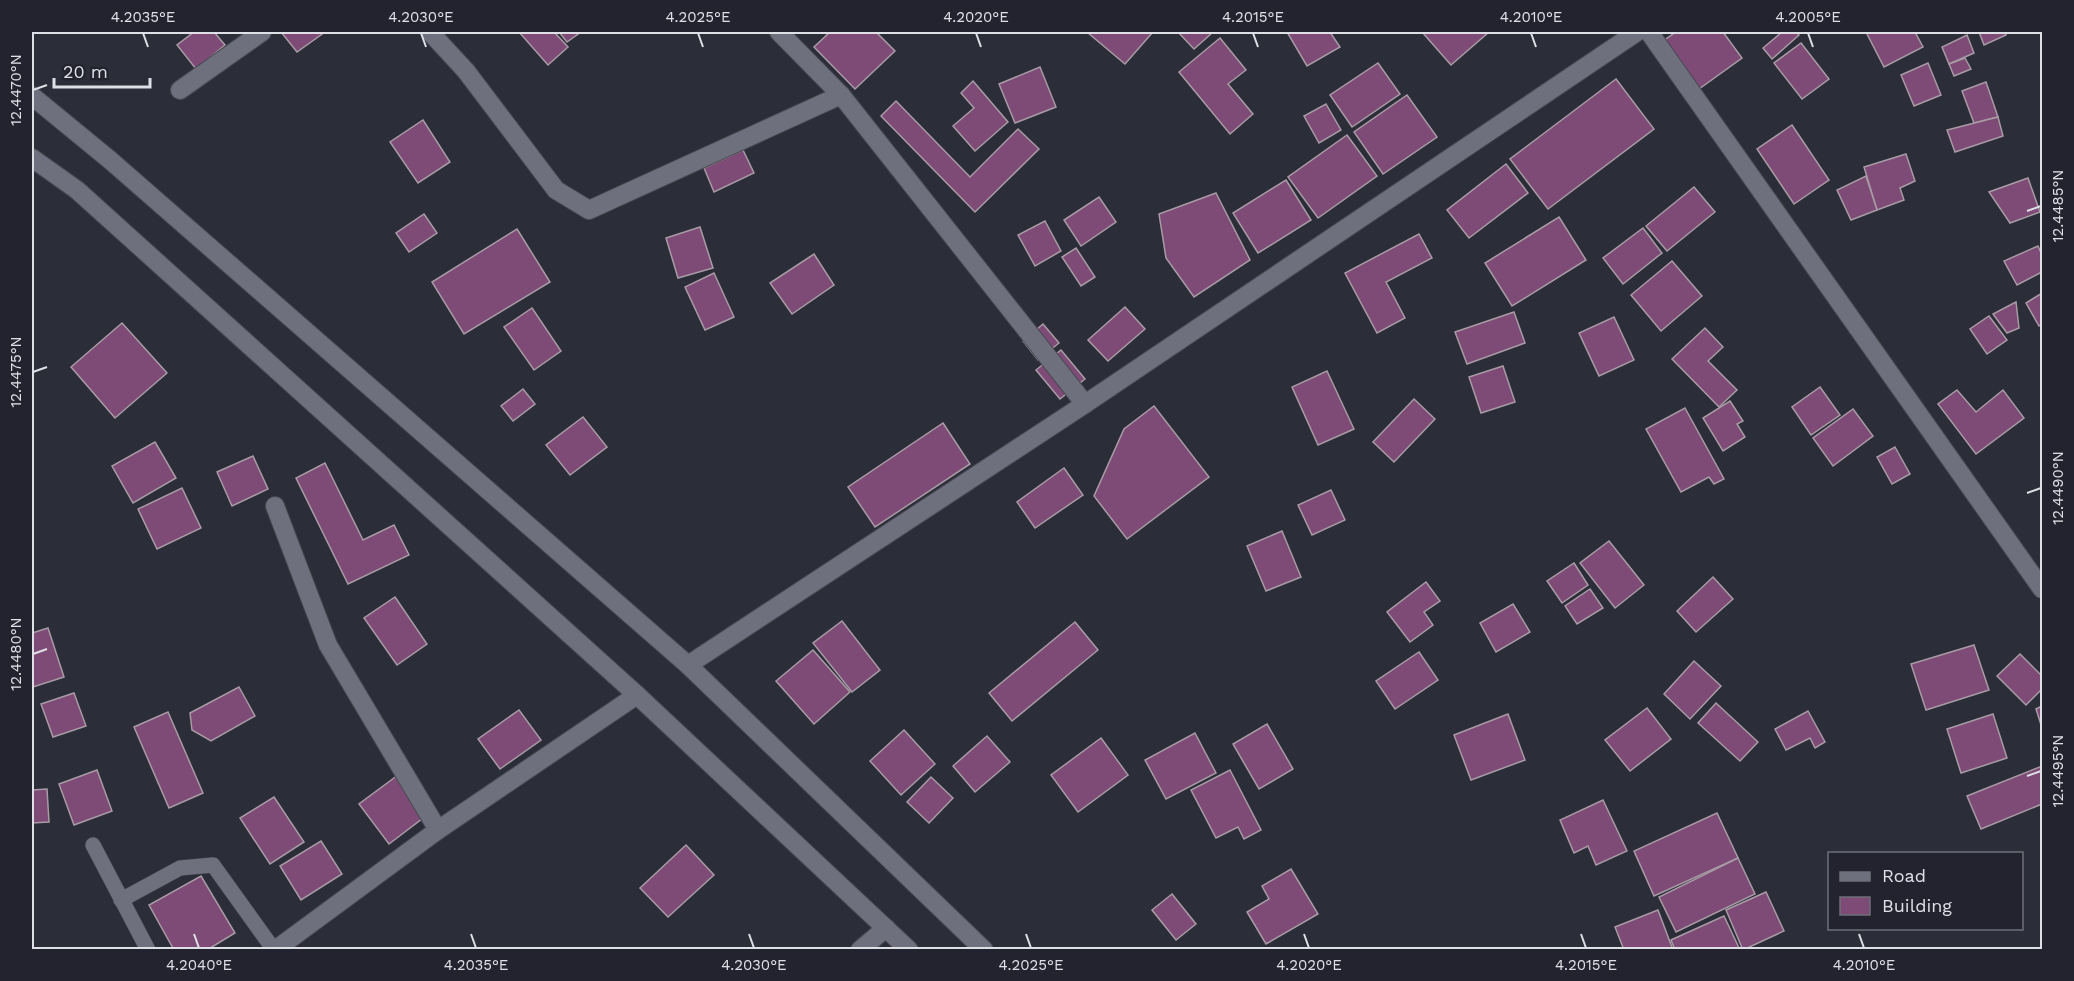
<svg xmlns="http://www.w3.org/2000/svg" width="2074" height="981" viewBox="0 0 2074 981" font-family="'Work Sans',sans-serif">
<style>
.building{fill:#7d4b75;stroke:#a89ba5;stroke-width:1.5}
.lines{fill:none;stroke-linecap:round;stroke-linejoin:round}
.service-casing{stroke:#494a53;stroke-width:16}
.minor-casing{stroke:#494a53;stroke-width:20}
.tertiary-casing{stroke:#494a53;stroke-width:20}
.service{stroke:#6e707d;stroke-width:15}
.minor{stroke:#6e707d;stroke-width:18}
.tertiary{stroke:#6e707d;stroke-width:18}
.ticks{fill:none;stroke:#dfe0e7;stroke-width:2}
.neatline{fill:none;stroke:#dfe0e7;stroke-width:2}
.ticks-label{font-size:15px;text-anchor:middle;fill:#dfe0e7}
</style>
<rect width="100%" height="100%" fill="#2b2d38"/>
<!-- building -->
<g class="building">
<polygon points="194,32 214,32 225,45 196,69 177,45"/>
<polygon points="281,32 325,32 297,52"/>
<polygon points="519,32 554,32 568,47 548,65"/>
<polygon points="559,32 581,32 567,42"/>
<polygon points="830,32 876,32 895,51 855,89 814,47"/>
<polygon points="1087,32 1153,32 1125,64"/>
<polygon points="1178,32 1211,32 1212,33 1194,49"/>
<polygon points="1287,32 1330,32 1340,47 1307,66"/>
<polygon points="1422,32 1489,32 1451,65"/>
<polygon points="1676,32 1723,32 1742,58 1699,89 1663,41"/>
<polygon points="1782,32 1796,32 1799,35 1772,59 1763,48"/>
<polygon points="1866,32 1915,32 1923,47 1884,67"/>
<polygon points="1979,32 2006,32 2006,35 1984,45"/>
<polygon points="1967,35 1974,53 1949,64 1942,47"/>
<polygon points="1220,38 1246,70 1228,84 1253,114 1230,134 1179,72"/>
<polygon points="1801,43 1829,79 1802,99 1774,63"/>
<polygon points="1965,58 1971,69 1954,76 1949,64"/>
<polygon points="1378,63 1400,94 1352,127 1330,95"/>
<polygon points="1928,63 1941,95 1914,106 1901,75"/>
<polygon points="1040,67 1056,107 1015,123 999,84"/>
<polygon points="1616,79 1654,129 1548,209 1510,159"/>
<polygon points="973,81 1008,122 975,151 953,126 974,108 961,93"/>
<polygon points="1986,82 1998,117 1974,123 1962,91"/>
<polygon points="1407,95 1437,137 1383,174 1354,132"/>
<polygon points="896,101 970,177 1018,129 1039,149 975,212 881,116"/>
<polygon points="1326,104 1341,130 1319,143 1304,116"/>
<polygon points="1998,117 2003,136 1955,152 1947,130"/>
<polygon points="423,120 450,162 418,183 390,142"/>
<polygon points="1792,125 1829,180 1794,204 1757,149"/>
<polygon points="1347,135 1377,176 1318,218 1288,177"/>
<polygon points="743,150 754,173 714,192 704,168"/>
<polygon points="1906,154 1915,181 1900,188 1904,200 1877,210 1864,167"/>
<polygon points="1506,164 1528,193 1469,238 1447,210"/>
<polygon points="1866,176 1877,210 1851,220 1837,190"/>
<polygon points="2028,178 2040,212 2010,223 1989,192"/>
<polygon points="1286,180 1311,220 1258,253 1233,213"/>
<polygon points="1694,187 1715,212 1667,251 1646,226"/>
<polygon points="1216,193 1250,260 1194,297 1166,258 1159,214"/>
<polygon points="1099,197 1116,222 1081,246 1064,220"/>
<polygon points="424,214 437,233 409,252 396,233"/>
<polygon points="1559,217 1586,260 1512,306 1485,263"/>
<polygon points="1045,221 1061,251 1035,266 1018,235"/>
<polygon points="700,227 713,268 678,278 666,238"/>
<polygon points="1643,228 1662,253 1623,284 1603,258"/>
<polygon points="517,229 550,282 464,334 432,282"/>
<polygon points="1419,234 1432,258 1386,282 1405,318 1377,333 1345,273"/>
<polygon points="2038,246 2042,255 2042,272 2017,285 2004,261"/>
<polygon points="1076,248 1095,277 1081,286 1062,257"/>
<polygon points="814,254 834,285 792,314 770,283"/>
<polygon points="1672,261 1702,296 1661,331 1631,295"/>
<polygon points="714,273 734,317 705,330 685,287"/>
<polygon points="2042,293 2042,324 2039,326 2026,303"/>
<polygon points="2016,302 2019,328 2007,333 1993,314"/>
<polygon points="1125,307 1145,329 1108,361 1088,340"/>
<polygon points="532,308 561,351 534,370 504,327"/>
<polygon points="1514,312 1525,343 1467,364 1455,332"/>
<polygon points="1989,316 2007,340 1987,354 1970,329"/>
<polygon points="1614,317 1634,360 1599,376 1579,333"/>
<polygon points="122,323 167,373 115,418 71,367"/>
<polygon points="1043,324 1059,343 1038,360 1023,341"/>
<polygon points="1705,328 1723,347 1708,361 1737,390 1719,407 1672,359"/>
<polygon points="1061,350 1085,379 1060,399 1036,370"/>
<polygon points="1503,366 1515,402 1481,413 1469,377"/>
<polygon points="1327,371 1354,429 1318,445 1292,387"/>
<polygon points="1820,387 1840,415 1811,435 1792,407"/>
<polygon points="523,389 535,404 513,421 501,406"/>
<polygon points="1957,390 1976,412 2003,390 2024,418 1976,454 1938,404"/>
<polygon points="1414,399 1435,419 1394,462 1373,442"/>
<polygon points="1730,401 1743,421 1737,424 1745,437 1723,451 1703,418"/>
<polygon points="1154,406 1209,477 1127,539 1094,496 1124,429"/>
<polygon points="1685,408 1724,479 1714,484 1709,477 1681,492 1646,429"/>
<polygon points="1853,409 1873,436 1833,466 1813,438"/>
<polygon points="583,417 607,447 570,475 546,445"/>
<polygon points="943,423 970,464 875,527 848,487"/>
<polygon points="155,442 176,478 133,503 112,466"/>
<polygon points="1895,447 1910,474 1892,484 1877,457"/>
<polygon points="253,456 268,489 232,506 217,472"/>
<polygon points="325,463 363,540 394,525 409,555 348,584 296,478"/>
<polygon points="1064,468 1083,495 1035,528 1017,502"/>
<polygon points="182,488 201,528 157,549 138,509"/>
<polygon points="1331,490 1345,520 1312,535 1298,505"/>
<polygon points="1282,531 1301,577 1266,591 1247,546"/>
<polygon points="1609,541 1644,585 1615,608 1580,563"/>
<polygon points="1574,563 1588,585 1562,603 1547,581"/>
<polygon points="1713,577 1733,599 1696,632 1677,611"/>
<polygon points="1426,582 1440,601 1424,612 1433,625 1410,642 1387,612"/>
<polygon points="1590,589 1603,608 1577,624 1565,606"/>
<polygon points="395,597 427,644 397,665 364,618"/>
<polygon points="1513,604 1530,632 1496,652 1480,623"/>
<polygon points="842,621 880,670 852,692 813,643"/>
<polygon points="1075,622 1098,650 1012,721 989,693"/>
<polygon points="48,628 64,677 33,687 32,633"/>
<polygon points="1974,645 1989,690 1926,710 1911,664"/>
<polygon points="813,650 850,692 814,724 776,681"/>
<polygon points="1419,652 1438,680 1395,709 1376,681"/>
<polygon points="2020,654 2042,676 2042,689 2026,705 1997,676"/>
<polygon points="1694,661 1721,686 1690,719 1664,694"/>
<polygon points="239,687 255,716 211,741 192,730 190,713"/>
<polygon points="74,693 86,726 53,737 41,704"/>
<polygon points="1716,703 1758,742 1740,761 1698,723"/>
<polygon points="2042,706 2042,728 2036,709"/>
<polygon points="1647,708 1671,739 1630,771 1605,740"/>
<polygon points="519,710 541,740 500,769 478,739"/>
<polygon points="1808,711 1825,742 1815,748 1810,738 1786,750 1775,729"/>
<polygon points="168,712 203,793 169,808 134,727"/>
<polygon points="1508,714 1525,760 1471,780 1454,735"/>
<polygon points="1993,714 2007,758 1961,773 1947,729"/>
<polygon points="1267,724 1293,769 1259,789 1233,744"/>
<polygon points="904,730 935,764 901,795 870,761"/>
<polygon points="1195,733 1216,773 1166,799 1145,760"/>
<polygon points="987,736 1010,762 975,792 953,766"/>
<polygon points="1101,738 1128,775 1078,812 1051,775"/>
<polygon points="2042,766 2042,804 1981,829 1967,796"/>
<polygon points="97,770 112,811 74,825 59,784"/>
<polygon points="1230,770 1261,830 1244,839 1238,827 1216,838 1191,790"/>
<polygon points="398,775 427,815 389,844 359,804"/>
<polygon points="931,777 953,798 929,823 907,802"/>
<polygon points="47,789 49,822 32,823 32,790"/>
<polygon points="274,797 304,842 270,864 240,818"/>
<polygon points="1603,800 1627,851 1596,865 1588,846 1574,853 1560,820"/>
<polygon points="1717,813 1738,858 1654,896 1634,851"/>
<polygon points="321,841 342,874 301,900 280,866"/>
<polygon points="686,845 714,875 668,917 640,888"/>
<polygon points="1738,858 1755,894 1676,932 1659,897"/>
<polygon points="1291,869 1318,914 1266,944 1247,912 1269,899 1262,886"/>
<polygon points="201,876 235,933 207,950 174,950 149,905"/>
<polygon points="1766,892 1784,931 1743,950 1726,910"/>
<polygon points="1172,894 1196,924 1176,940 1152,910"/>
<polygon points="1658,910 1673,950 1624,950 1615,927"/>
<polygon points="1724,916 1740,950 1675,950 1671,940"/>
</g>
<g class="lines">
<defs>
<g id="service">
<polyline points="93,845 148,950"/>
<polyline points="121,900 180,868 213,865 274,950"/>
</g>
<g id="minor">
<polyline points="430,32 466,71 556,190 589,210 841,95"/>
<polyline points="779,32 841,95 1085,404"/>
<polyline points="1649,32 2042,589"/>
<polyline points="180,90 262,32"/>
<polyline points="275,506 328,645 438,830"/>
<polyline points="688,665 1085,404 1637,32"/>
<polyline points="275,950 438,830 637,695"/>
<polyline points="860,950 886,928"/>
</g>
<g id="tertiary">
<polyline points="32,96 110,160 688,665 984,950"/>
<polyline points="32,158 77,190 637,695 909,950"/>
</g>
</defs>
<!-- service casing -->
<use href="#service" class="service-casing"/>
<!-- minor casing -->
<use href="#minor" class="minor-casing"/>
<!-- tertiary casing -->
<use href="#tertiary" class="tertiary-casing"/>
<!-- service -->
<use href="#service" class="service"/>
<!-- minor -->
<use href="#minor" class="minor"/>
<!-- tertiary -->
<use href="#tertiary" class="tertiary"/>
</g>
<!-- ticks -->
<path class="ticks" d="M143 33 148 47M421 33 426 47M698 33 703 47M976 33 981 47M1253 33 1258 47M1531 33 1536 47M1808 33 1813 47M33 90 47 85M2027 211 2041 206M33 372 47 367M2027 493 2041 488M33 654 47 649M2027 776 2041 771M194 934 199 948M471 934 476 948M749 934 754 948M1026 934 1031 948M1304 934 1309 948M1581 934 1586 948M1859 934 1864 948"/>
<!-- border -->
<rect width="2074" height="981" fill="none" stroke="#22232e" stroke-width="66"/>
<!-- legend -->
<rect x="1828" y="852" width="195" height="78" fill="#22232e" stroke="#6e6f78" stroke-width="1.5"/>
<rect x="1840" y="872" width="30" height="9" fill="#6e707d" stroke="#6e6f78" stroke-width="1.5"/>
<text x="1882" y="882" font-size="18" fill="#dfe0e7">Road</text>
<rect x="1840" y="897" width="30" height="18" fill="#7d4b75" stroke="#6e6f78" stroke-width="1.5"/>
<text x="1882" y="912" font-size="18" fill="#dfe0e7">Building</text>
<!-- scale -->
<path d="M54 78v9h96v-9" fill="none" stroke="#dfe0e7" stroke-width="3"/>
<text x="63" y="78" font-size="18" fill="#dfe0e7" stroke="#22232e" stroke-width="4.5" paint-order="stroke">20 m</text>
<rect x="33" y="33" width="2008" height="915" class="neatline"/>
<g class="ticks-label">
<text x="143" y="22">4.2035°E</text>
<text x="421" y="22">4.2030°E</text>
<text x="698" y="22">4.2025°E</text>
<text x="976" y="22">4.2020°E</text>
<text x="1253" y="22">4.2015°E</text>
<text x="1531" y="22">4.2010°E</text>
<text x="1808" y="22">4.2005°E</text>
<text transform="translate(16 90) rotate(-90)" y="5">12.4470°N</text>
<text transform="translate(2058 206) rotate(-90)" y="5">12.4485°N</text>
<text transform="translate(16 372) rotate(-90)" y="5">12.4475°N</text>
<text transform="translate(2058 488) rotate(-90)" y="5">12.4490°N</text>
<text transform="translate(16 654) rotate(-90)" y="5">12.4480°N</text>
<text transform="translate(2058 771) rotate(-90)" y="5">12.4495°N</text>
<text x="199" y="970">4.2040°E</text>
<text x="476" y="970">4.2035°E</text>
<text x="754" y="970">4.2030°E</text>
<text x="1031" y="970">4.2025°E</text>
<text x="1309" y="970">4.2020°E</text>
<text x="1586" y="970">4.2015°E</text>
<text x="1864" y="970">4.2010°E</text>
</g>
</svg>
